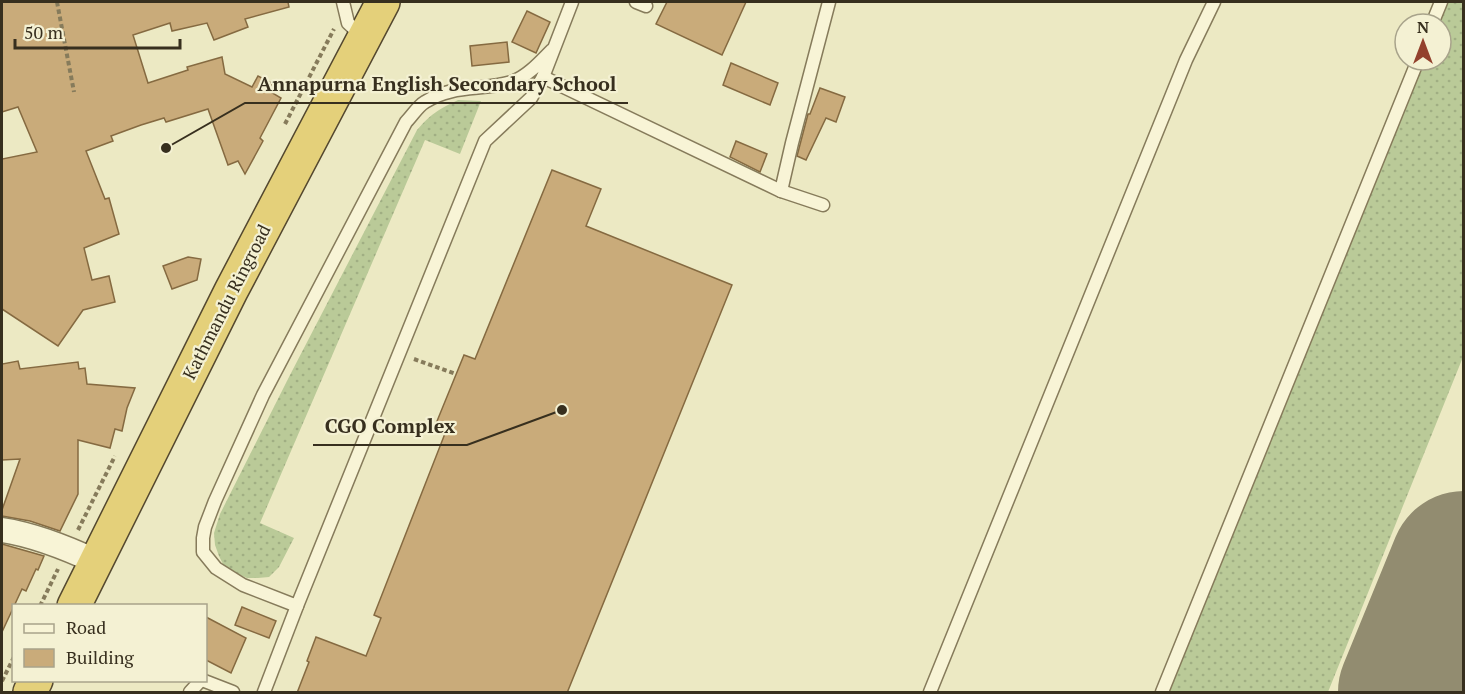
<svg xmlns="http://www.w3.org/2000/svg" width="1465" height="694" viewBox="0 0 1465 694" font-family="'PT Serif',serif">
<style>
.grass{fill:url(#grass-dots)}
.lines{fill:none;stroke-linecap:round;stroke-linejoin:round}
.runway{stroke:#928c70;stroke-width:148}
.building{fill:#c9ab7a;stroke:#856a41;stroke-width:1.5}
.service-casing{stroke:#867b5b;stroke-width:15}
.minor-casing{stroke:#867b5b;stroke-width:27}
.trunk-casing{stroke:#54482f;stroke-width:36}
.path{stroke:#867b5b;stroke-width:4;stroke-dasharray:4.5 3;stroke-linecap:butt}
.service{stroke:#f8f4d6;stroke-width:12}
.minor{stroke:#f8f4d6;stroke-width:24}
.trunk{stroke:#e4d07a;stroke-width:33}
.labels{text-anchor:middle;stroke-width:4.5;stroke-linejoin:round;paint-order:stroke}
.street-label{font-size:18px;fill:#372f1e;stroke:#f4f1d3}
.leader{fill:none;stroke:#372f1e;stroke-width:2}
.callout-dot{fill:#372f1e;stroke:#f4f1d3;stroke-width:2}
.callout-label{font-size:20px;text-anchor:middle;font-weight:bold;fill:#372f1e;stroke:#f4f1d3;stroke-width:4.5;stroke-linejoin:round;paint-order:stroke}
</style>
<defs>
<pattern id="grass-dots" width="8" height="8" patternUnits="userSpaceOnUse" patternTransform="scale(1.5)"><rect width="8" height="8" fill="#baca98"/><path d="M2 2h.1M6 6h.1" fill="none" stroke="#a0ae83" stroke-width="1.8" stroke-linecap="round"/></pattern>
</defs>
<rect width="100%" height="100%" fill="#ece9c3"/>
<!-- grass -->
<g class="grass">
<polygon points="1447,2 1463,2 1463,357 1328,692 1165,692 1423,60 1441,60 1441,24 1438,24"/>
<path d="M458 100 481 101 460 154 425 140 260 523 294 538 279 567 269 577 258 578H247L225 568 219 556 215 545 214 533 220 514 290 375 417 130C431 114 439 109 458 100Z"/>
</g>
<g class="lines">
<!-- runway -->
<polyline class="runway" points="1412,692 1464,565"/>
</g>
<!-- building -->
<g class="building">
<polygon points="2,2 288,2 289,7 245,19 248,27 214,40 207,23 172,31 170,23 133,35 148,83 188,70 187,67 222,57 225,74 252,87 258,76 272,83 269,91 281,98 260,138 263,141 245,174 238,161 228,165 208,109 166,122 164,118 141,125 111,136 113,141 86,151 105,199 109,198 119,234 84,248 92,280 109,276 115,302 83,310 58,346 2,309 2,159 37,152 18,107 2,112"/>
<polygon points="667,2 746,2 722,55 656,24"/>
<polygon points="527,11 550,22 536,53 512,42"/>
<polygon points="507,42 509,62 472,66 470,46"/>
<polygon points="731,63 778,83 770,105 723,85"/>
<polygon points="820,88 845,97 836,122 826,118 806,160 797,156 808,114 810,114"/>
<polygon points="736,141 767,154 760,172 730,157"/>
<polygon points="552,170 601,189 586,226 732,285 567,693 297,693 309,662 307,661 316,637 366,656 381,618 374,615 446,431 435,426 464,355 475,359"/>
<polygon points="188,257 201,259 197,280 172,289 163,266"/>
<polygon points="18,361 20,369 78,362 79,369 85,368 87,384 135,388 127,408 122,431 115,429 110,448 78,440 78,494 60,531 30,521 2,516 2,510 20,459 2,460 2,364"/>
<polygon points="2,544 44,556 38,570 36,569 26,591 22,589 2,632"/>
<polygon points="242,607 276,621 269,638 235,625"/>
<polygon points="206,617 246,638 231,673 206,660"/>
</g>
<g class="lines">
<defs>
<g id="service">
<polyline points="343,2 348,23 362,36"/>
<polyline points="636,2 646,6"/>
<polyline points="1432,24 1441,2"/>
<path d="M552 50C540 62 528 76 512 82 482 91 453 84 425 102 418 106 412 116 406 122L263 395 215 501 205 527 203 538V552L216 568 243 585 297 606 485 141 531 98 543 77 572 2"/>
<polyline points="543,77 781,191 823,205"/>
<polyline points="781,191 792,143 829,2"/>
<polyline points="202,680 233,692"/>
<polyline points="190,692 201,680"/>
<polyline points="264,692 297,606"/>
<polyline points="930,692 1186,60 1214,2"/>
<polyline points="1162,692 1418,60"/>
</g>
<path id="minor" d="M2 530C35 535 67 548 97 562"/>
<g id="trunk">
<polyline points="74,606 231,291 383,2"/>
<polyline points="30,692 36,680"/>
</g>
</defs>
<!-- service casing -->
<use href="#service" class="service-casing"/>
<!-- minor casing -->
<use href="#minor" class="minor-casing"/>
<!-- trunk casing -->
<use href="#trunk" class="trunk-casing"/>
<!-- path -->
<g class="path">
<polyline points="57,2 74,92"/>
<polyline points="285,124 334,29"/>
<polyline points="414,359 456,374"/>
<polyline points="78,530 115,456"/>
<polyline points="40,606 58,569"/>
<polyline points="2,681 14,657"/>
</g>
<!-- service -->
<use href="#service" class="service"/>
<!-- minor -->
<use href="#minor" class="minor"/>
<!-- trunk -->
<use href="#trunk" class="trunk"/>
</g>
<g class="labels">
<!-- street labels -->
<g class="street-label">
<text transform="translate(227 302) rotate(-63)" y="6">Kathmandu Ringroad</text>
</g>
</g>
<!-- callouts -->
<path class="leader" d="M166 148L245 103H628M562 410L467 445H313"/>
<g class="callout-dot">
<circle cx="166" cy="148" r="6"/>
<circle cx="562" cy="410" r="6"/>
</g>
<g class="callout-label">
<text x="437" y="91">Annapurna English Secondary School</text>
<text x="390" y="433">CGO Complex</text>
</g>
<!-- border -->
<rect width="1465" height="694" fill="none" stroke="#372f1e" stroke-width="6"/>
<!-- legend -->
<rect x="12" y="604" width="195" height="78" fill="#f4f1d3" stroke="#a8a38b" stroke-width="1.5"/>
<rect x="24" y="624" width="30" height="9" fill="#f8f4d6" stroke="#a8a38b" stroke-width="1.5"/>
<text x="66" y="634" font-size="18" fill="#372f1e">Road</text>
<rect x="24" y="649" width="30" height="18" fill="#c9ab7a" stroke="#a8a38b" stroke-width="1.5"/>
<text x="66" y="664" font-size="18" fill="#372f1e">Building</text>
<!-- north arrow -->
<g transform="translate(1423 42)"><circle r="28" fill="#f4f1d3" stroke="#a8a38b" stroke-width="1.5"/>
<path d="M0-4.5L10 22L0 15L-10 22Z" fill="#93412d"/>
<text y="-9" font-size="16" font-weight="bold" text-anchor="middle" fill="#372f1e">N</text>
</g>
<!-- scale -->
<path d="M15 39v9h165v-9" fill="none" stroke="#372f1e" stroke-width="3"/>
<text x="24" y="39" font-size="18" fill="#372f1e" stroke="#f4f1d3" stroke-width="4.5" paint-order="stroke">50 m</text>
</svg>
